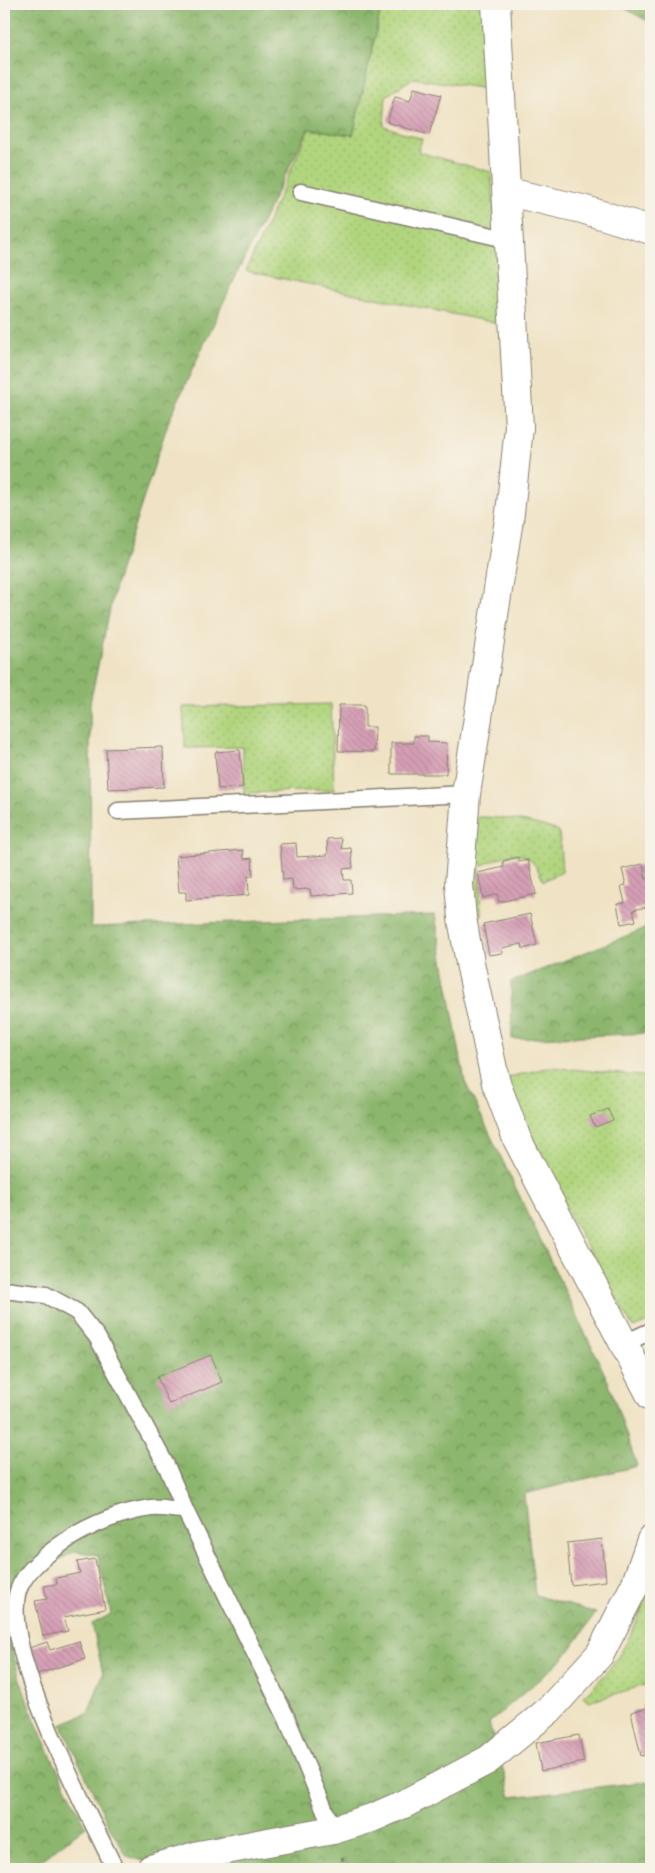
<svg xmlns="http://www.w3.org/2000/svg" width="655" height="1873" viewBox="0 0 655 1873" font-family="'Architects Daughter',sans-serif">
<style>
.green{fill:url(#green-dots);stroke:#66784d}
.forest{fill:url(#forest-crowns);stroke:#546944}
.building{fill:url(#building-back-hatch)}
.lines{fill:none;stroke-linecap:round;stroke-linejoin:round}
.service-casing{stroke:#868070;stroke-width:19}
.minor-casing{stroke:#868070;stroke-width:30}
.path{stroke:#868070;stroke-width:3;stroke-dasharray:4 4;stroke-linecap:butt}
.service{stroke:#fff;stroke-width:16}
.minor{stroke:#fff;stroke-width:28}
</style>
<defs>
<pattern id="green-dots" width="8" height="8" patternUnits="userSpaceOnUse" patternTransform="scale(1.25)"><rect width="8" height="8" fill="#b1d57e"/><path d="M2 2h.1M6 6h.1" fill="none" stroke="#98b66c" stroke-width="1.8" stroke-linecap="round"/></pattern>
<pattern id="forest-crowns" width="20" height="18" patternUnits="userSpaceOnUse" patternTransform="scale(1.25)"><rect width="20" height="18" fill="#8cb66d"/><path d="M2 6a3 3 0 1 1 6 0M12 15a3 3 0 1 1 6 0" fill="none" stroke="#729359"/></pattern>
<pattern id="building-back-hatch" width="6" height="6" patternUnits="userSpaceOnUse" patternTransform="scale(1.25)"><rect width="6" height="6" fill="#d59fb5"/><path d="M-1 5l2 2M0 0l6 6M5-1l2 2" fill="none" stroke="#b6889b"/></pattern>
</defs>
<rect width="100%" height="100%" fill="#f7f3e8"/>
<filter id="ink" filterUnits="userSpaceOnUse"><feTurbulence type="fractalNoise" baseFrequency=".02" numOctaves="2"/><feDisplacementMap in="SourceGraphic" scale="10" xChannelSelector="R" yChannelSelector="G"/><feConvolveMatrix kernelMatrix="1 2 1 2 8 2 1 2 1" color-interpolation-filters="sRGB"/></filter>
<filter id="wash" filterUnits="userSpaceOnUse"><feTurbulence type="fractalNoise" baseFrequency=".0096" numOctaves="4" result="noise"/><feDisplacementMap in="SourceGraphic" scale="20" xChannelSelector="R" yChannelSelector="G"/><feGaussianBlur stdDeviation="1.12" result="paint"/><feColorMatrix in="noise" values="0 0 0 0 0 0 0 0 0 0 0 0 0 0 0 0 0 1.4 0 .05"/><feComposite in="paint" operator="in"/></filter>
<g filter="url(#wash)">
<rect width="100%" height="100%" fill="#f0e3c5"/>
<!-- green -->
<g class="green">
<polygon points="382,4 487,4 493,90 413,78 386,96 384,126 422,139 418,152 491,172 505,325 246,271 309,129 353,135"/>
<polygon points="331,704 334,790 244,793 243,747 185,748 183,707"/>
<path d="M478 817C506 817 532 822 559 831L562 872 543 881C529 843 508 853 479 867L481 915 475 921 472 861Z"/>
<polygon points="550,1067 651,1077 651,1321 633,1328 556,1191 505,1078"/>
<path d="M651 1579V1683L589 1702 583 1696C621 1664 638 1625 651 1579Z"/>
</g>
<!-- forest -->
<g class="forest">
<path d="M4 4H382L353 135 308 129 238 271 169 420 115 586 90 703 91 927 435 915 465 1082 608 1381 637 1466 524 1494 535 1595 596 1613 565 1657 489 1723 511 1797 651 1781V1869H169L127 1856 108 1824 61 1724 88 1713 103 1674 92 1624 111 1614 98 1555 75 1551 11 1586C10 1598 7 1612 8 1624 17 1697 54 1761 86 1826L29 1869H4Z"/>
<polygon points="617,4 651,4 651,23"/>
<polygon points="651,926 651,1033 512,1039 511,982"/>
</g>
<g id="blocks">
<!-- building -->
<g class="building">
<polygon points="414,88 441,95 429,135 387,122 395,97 410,101"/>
<polygon points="339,705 365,705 365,727 375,727 374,752 338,751"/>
<polygon points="414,736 428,736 428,742 447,743 446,774 391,774 391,743 414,743"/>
<polygon points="163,747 164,787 108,789 106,749"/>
<polygon points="240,750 243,787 218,789 215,752"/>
<polygon points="341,838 342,849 351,848 353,868 343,869 344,880 351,880 352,893 311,896 310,889 293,890 292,879 283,880 280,844 296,843 297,857 328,855 327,839"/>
<polygon points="243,850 244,859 252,858 253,876 248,876 249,895 186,900 186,892 179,892 176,856"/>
<polygon points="518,857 519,862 528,860 536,894 499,902 497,894 483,898 478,873 504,867 503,861"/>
<polygon points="643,864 646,879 651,877 651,906 633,910 636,921 621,924 617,904 625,903 621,886 626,885 622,869"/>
<polygon points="530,914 537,945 523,949 522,944 502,948 503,953 489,955 483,924"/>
<polygon points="608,1109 613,1120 595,1127 590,1116"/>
<polygon points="211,1355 222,1382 169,1404 157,1377"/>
<polygon points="602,1539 606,1581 571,1585 567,1543"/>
<polygon points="95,1559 105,1609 64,1617 68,1631 43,1636 35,1601 47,1599 44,1586 57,1584 56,1578 80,1573 77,1562"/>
<polygon points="79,1641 85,1659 37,1674 29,1648 47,1642 50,1650"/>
<polygon points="651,1702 651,1754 641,1756 631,1712 647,1708 646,1703"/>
<polygon points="579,1735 584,1762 541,1771 536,1743"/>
</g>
</g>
</g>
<g filter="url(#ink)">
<use href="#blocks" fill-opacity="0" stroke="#868070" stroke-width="1"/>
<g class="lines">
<defs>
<g id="service">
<polyline points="301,192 510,240"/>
<polyline points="118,811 466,794"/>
<polyline points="4,1290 46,1295 77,1312 97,1337 167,1467 185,1510"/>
<polyline points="625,1343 651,1331"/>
<path d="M115 1869C88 1811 0 1651 18 1591 25 1570 47 1554 64 1542 89 1525 121 1512 151 1508 162 1507 175 1510 185 1510L287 1719 333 1830"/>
</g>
<g id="minor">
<polyline points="496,4 519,427 510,513 466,794 459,884 462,918 470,963 496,1083 517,1139 651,1396"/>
<polyline points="508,192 582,209 651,230"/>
<polyline points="151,1869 199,1855 333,1830 372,1818 404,1804 488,1760 549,1710 600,1654 636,1583 651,1540"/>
</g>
</defs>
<!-- service casing -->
<use href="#service" class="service-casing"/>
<!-- minor casing -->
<use href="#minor" class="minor-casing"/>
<!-- path -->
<polyline class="path" points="342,1857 346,1869"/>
<!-- service -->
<use href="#service" class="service"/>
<!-- minor -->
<use href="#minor" class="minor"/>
</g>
</g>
<!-- margin -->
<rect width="655" height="1873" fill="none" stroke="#f7f3e8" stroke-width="20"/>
</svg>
